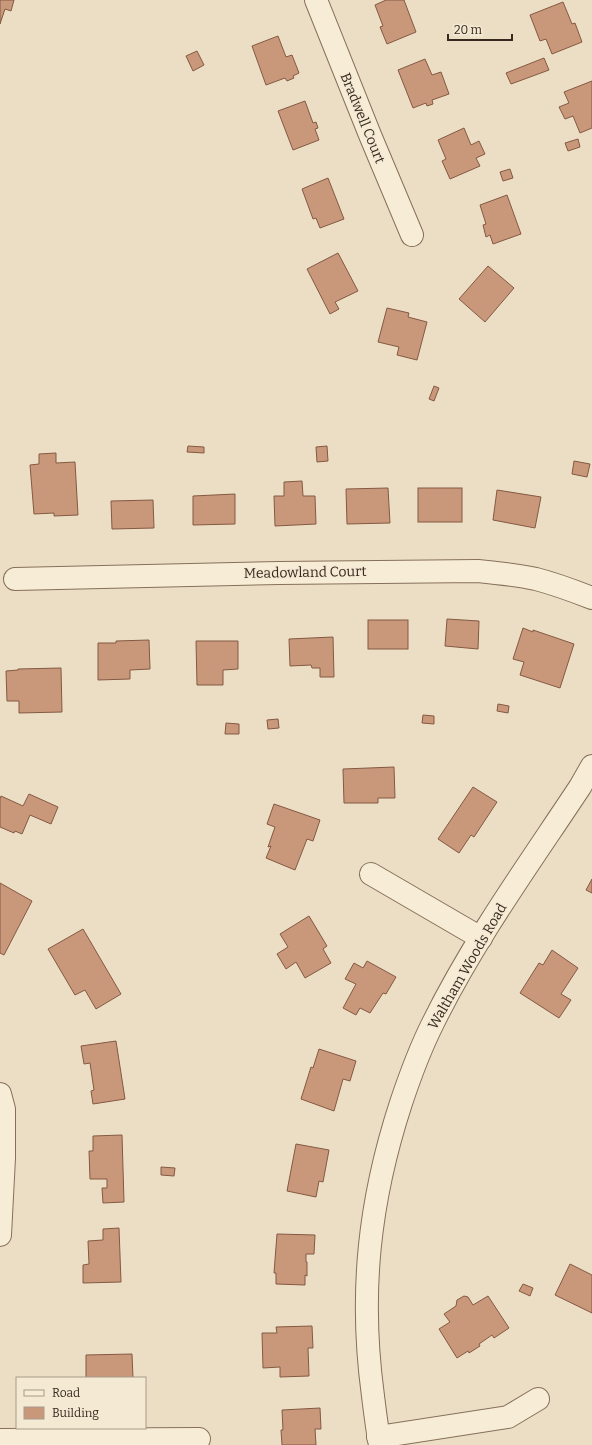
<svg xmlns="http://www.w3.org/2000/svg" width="592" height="1445" viewBox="0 0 592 1445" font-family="Bitter,serif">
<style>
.building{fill:#c9987b;stroke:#845942}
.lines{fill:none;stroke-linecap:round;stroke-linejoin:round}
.minor-casing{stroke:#86705b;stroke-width:24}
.minor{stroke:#f7ecd6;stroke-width:22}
.labels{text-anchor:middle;stroke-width:3;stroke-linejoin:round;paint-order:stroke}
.street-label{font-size:14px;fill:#36291e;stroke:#f4e9d3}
</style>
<rect width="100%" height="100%" fill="#ecdec4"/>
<!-- building -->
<g class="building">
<polygon points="0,0 14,0 11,11 5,9 0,24"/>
<polygon points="386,0 404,0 416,32 387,44 380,27 383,26 375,5"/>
<polygon points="563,2 572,24 575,23 582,42 552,54 546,39 540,41 530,15"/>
<polygon points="278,36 286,57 292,55 299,73 293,76 294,78 287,81 285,78 266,85 252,46"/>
<polygon points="197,51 204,65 193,71 186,56"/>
<polygon points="544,58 549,70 511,84 506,73"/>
<polygon points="425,59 432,75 441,72 449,94 432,100 433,104 427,106 426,103 413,108 398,70"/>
<polygon points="592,81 592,128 580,133 573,116 565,119 559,107 569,103 564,92"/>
<polygon points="305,101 313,123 316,122 318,128 315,129 319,140 293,150 278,111"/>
<polygon points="464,128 471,145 479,141 485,154 476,158 480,166 450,179 442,161 446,159 438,140"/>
<polygon points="578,139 580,147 568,151 565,143"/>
<polygon points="510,169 513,178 503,181 500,172"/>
<polygon points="328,178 344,219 320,228 316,218 313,219 302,189"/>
<polygon points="507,195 521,234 493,244 490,235 486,237 483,225 486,224 480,205"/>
<polygon points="338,253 358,291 335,302 339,309 330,314 307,269"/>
<polygon points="488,266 514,288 485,322 459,299"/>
<polygon points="387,308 409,313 408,317 427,322 417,360 397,355 399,347 378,342"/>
<polygon points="434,386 439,388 434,401 429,399"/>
<polygon points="188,446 204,447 204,453 187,452"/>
<polygon points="327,446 328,461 317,462 316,447"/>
<polygon points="56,453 56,463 75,462 78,515 54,516 54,513 34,514 30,465 39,464 39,454"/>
<polygon points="574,461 590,464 587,477 572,474"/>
<polygon points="302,481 303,496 315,496 316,524 275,526 274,496 284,496 284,482"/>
<polygon points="388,488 390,523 347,524 346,489"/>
<rect x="418" y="488" width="44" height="34"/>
<polygon points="497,490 541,497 535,528 493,520"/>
<polygon points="235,494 235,524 193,525 193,496"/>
<polygon points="153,500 154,528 112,529 111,501"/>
<polygon points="447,619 479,621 478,649 445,646"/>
<rect x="368" y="620" width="40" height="29"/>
<polygon points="523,628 533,632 533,630 574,644 560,688 520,675 524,662 513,659"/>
<polygon points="333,637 334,677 320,677 320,668 312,668 311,665 290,666 289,639"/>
<polygon points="149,640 150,669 130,670 130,679 98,680 98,643 116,643 116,641"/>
<polygon points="196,641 238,641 238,669 223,670 223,685 197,685"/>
<polygon points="61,668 62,712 19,713 19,701 7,701 6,671 18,670 18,669"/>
<polygon points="498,704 509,706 508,713 497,711"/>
<polygon points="423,715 434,716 434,724 422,723"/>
<polygon points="278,719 279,728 268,729 267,720"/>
<polygon points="226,723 239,724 239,734 225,734"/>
<polygon points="394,767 395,798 378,798 378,803 344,803 343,769"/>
<polygon points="473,787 497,802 474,837 471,835 459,853 438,839"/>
<polygon points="29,794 58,807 51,824 30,815 22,834 15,831 14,833 0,827 0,799 1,796 23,806"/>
<polygon points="274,804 320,820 313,841 307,839 295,870 266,858 271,846 268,847 275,827 267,824"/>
<polygon points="592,879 592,893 586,890"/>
<polygon points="0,883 32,901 4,955 0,953"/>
<polygon points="309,916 327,946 323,949 331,963 305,978 296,962 286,969 277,954 288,947 280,934"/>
<polygon points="83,929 121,994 96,1009 85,990 75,995 48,949"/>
<polygon points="552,950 578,968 561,994 571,1000 559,1018 520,993 539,963 543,965"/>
<polygon points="367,961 396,977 386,994 383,993 370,1013 360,1008 356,1015 343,1008 356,984 345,979 354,963 363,968"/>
<polygon points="116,1041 125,1099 93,1104 91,1091 94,1090 90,1063 84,1064 81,1046"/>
<polygon points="319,1049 356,1061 350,1081 343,1079 334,1111 301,1099 311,1067 313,1068"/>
<polygon points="122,1135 124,1202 103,1203 102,1188 107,1188 107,1179 90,1179 89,1151 93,1151 93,1136"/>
<polygon points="296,1144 329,1150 323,1182 319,1181 316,1197 287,1191"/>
<polygon points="161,1167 175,1168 174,1176 161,1175"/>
<polygon points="119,1228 121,1282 83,1283 83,1265 89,1264 88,1241 103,1240 103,1229"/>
<polygon points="277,1234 315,1235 314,1254 306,1254 306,1262 307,1262 307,1276 305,1275 305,1285 276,1284 276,1273 274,1273"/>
<polygon points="570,1264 592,1275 592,1313 555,1295"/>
<polygon points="523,1284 533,1288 530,1296 519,1291"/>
<polygon points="464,1296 468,1297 473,1305 488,1296 509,1328 494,1338 492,1335 479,1344 480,1346 469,1353 468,1351 457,1358 439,1329 450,1322 444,1314 456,1306 457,1300"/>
<polygon points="312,1326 313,1348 308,1348 309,1376 280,1377 280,1367 263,1368 262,1333 277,1333 276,1327"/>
<polygon points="132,1354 133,1378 86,1378 86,1355"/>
<polygon points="320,1408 321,1429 315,1429 316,1445 282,1445 281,1430 283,1430 282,1410"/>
</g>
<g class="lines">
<defs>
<g id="minor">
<polyline points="316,0 370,135 412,235"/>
<path d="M15 579 279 573 478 571C498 573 517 575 536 579 555 584 574 591 592 598"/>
<polyline points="371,874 481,938"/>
<polyline points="0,1094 4,1109 4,1158 0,1235"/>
<polyline points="378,1437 508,1417 538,1399"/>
<polyline points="0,1440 199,1439"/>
<path d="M380 1445C377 1429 375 1412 373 1396 359 1293 369 1201 401 1103 410 1076 420 1049 433 1023 474 940 529 864 580 787L592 766"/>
</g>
</defs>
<!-- minor casing -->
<use href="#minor" class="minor-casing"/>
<!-- minor -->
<use href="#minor" class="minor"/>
</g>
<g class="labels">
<!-- street labels -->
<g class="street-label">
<text transform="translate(363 118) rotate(68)" y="5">Bradwell Court</text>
<text transform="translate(305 572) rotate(-1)" y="5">Meadowland Court</text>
<text transform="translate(467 966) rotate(-60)" y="5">Waltham Woods Road</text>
</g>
</g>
<!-- legend -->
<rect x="16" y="1377" width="130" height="52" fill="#f4e9d3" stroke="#a89c8b"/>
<rect x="24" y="1390" width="20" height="6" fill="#f7ecd6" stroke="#a89c8b"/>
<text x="52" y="1397" font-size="12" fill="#36291e">Road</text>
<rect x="24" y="1407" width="20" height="12" fill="#c9987b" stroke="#a89c8b"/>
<text x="52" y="1417" font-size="12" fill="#36291e">Building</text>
<!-- scale -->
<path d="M448 34v6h64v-6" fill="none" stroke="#36291e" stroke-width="2"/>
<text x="454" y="34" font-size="12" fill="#36291e" stroke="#f4e9d3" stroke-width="3" paint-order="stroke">20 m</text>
</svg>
